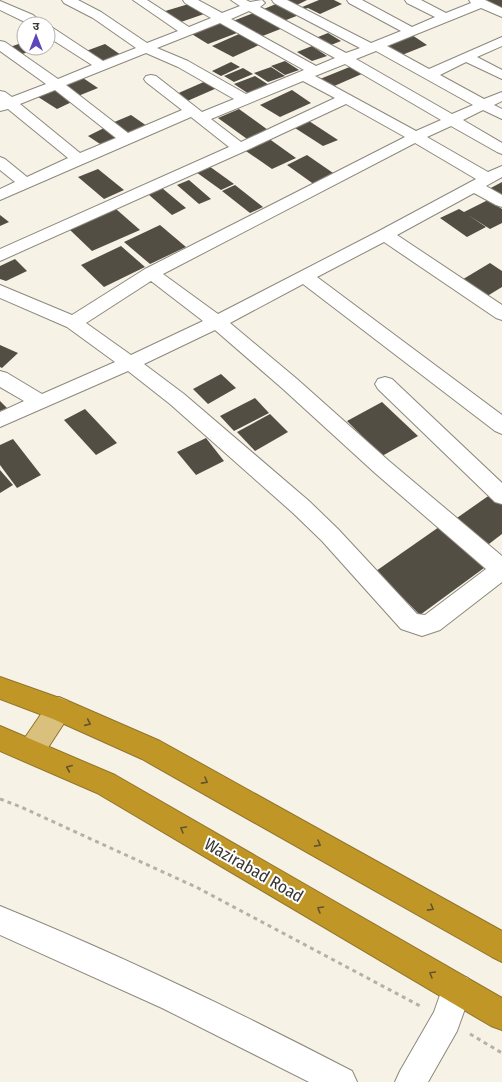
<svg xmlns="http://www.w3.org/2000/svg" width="502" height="1082" viewBox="0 0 502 1082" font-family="'Fira Sans Condensed','Noto Sans Devanagari',sans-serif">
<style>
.building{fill:#524e44}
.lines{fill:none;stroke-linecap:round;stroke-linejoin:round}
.street-casing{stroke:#8d887d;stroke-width:2}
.primary-casing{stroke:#91752b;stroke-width:2}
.highway-casing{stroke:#91752b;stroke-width:2}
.path{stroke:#b5b1a8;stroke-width:3;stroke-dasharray:4 4;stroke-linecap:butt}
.street{fill:#fff;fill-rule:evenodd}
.primary{fill:#d9c07d;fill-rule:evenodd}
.highway{fill:#c09627;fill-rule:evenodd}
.oneway{stroke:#62542f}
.labels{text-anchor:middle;stroke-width:4;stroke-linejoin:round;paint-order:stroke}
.near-street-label{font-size:17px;fill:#393732;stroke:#fff}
</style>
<rect width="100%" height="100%" fill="#f7f2e6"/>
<!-- building -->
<g class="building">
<polygon points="287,0 307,0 297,5"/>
<polygon points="319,0 334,0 342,4 320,14 308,8 305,9 302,7"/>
<polygon points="488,0 502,0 502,9 486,1"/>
<polygon points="192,3 207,13 178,23 162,12"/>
<polygon points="276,4 299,15 281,22 259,11"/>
<polygon points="256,12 283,28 260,37 233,21"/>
<polygon points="220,22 237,33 208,44 190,33"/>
<polygon points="328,33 341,41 326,47 313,39"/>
<polygon points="239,34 259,45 233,57 212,46"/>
<polygon points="412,35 427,45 397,57 382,47"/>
<polygon points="24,42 24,48 38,48 20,55 10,47"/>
<polygon points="105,44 121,55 101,62 86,51"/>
<polygon points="312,46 327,56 312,61 297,52"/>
<polygon points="285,61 299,70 285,75 271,66"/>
<polygon points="231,62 240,67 221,76 212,71"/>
<polygon points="352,66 364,73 332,87 320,79"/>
<polygon points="271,67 285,76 268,82 254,73"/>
<polygon points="243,68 253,74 234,82 224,76"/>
<polygon points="255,76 269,85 249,94 234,84"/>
<polygon points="83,78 98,88 78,96 64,86"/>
<polygon points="206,81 217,88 185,102 174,95"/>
<polygon points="54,87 76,100 57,109 35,95"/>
<polygon points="292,90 311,103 280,117 260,105"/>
<polygon points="239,109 268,130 247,139 218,118"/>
<polygon points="131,115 147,126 128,134 112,123"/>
<polygon points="309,121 338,140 323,146 295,128"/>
<polygon points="106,127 121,138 103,146 88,136"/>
<polygon points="268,138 296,158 272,169 243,149"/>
<polygon points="307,155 336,175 315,185 287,165"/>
<polygon points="209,166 234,184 221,190 196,172"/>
<polygon points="98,169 124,190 104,199 78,177"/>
<polygon points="189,180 211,199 199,204 177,185"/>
<polygon points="502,182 502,199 487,190"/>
<polygon points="235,185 263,207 250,213 222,191"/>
<polygon points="162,188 186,208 172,215 148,194"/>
<polygon points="488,200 502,209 502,223 490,229 468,215 486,227 467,237 440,218 459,209 464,212"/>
<polygon points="116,209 140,230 92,251 69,229"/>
<polygon points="0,215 9,222 0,226"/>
<polygon points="160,225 186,247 150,264 124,242"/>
<polygon points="121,246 145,267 104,287 81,265"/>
<polygon points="15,259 27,271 6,281 0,279 0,266"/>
<polygon points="490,263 502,271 502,287 484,298 460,281"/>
<polygon points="0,345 18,353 2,368 0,367"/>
<polygon points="221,374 236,388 208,404 193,389"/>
<polygon points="255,398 269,413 234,431 220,416"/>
<polygon points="0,401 7,408 0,411"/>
<polygon points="382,402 418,436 382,456 347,421"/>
<polygon points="85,409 117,443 96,455 64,420"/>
<polygon points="270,414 288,432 255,451 237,432"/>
<polygon points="206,438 224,461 196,475 177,452"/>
<polygon points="13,439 41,475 17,488 0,465 0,445"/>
<polygon points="0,470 13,485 0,493"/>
<polygon points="494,492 502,499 502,534 485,547 454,520"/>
<polygon points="439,527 484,568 420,615 376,571"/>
</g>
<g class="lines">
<defs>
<g id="street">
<path d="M62 0H78L101 12 147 43 178 31 133 0H147L189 27 211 18 185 3 183 0H198L222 13 240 6 231 0H246L250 2 262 0 265 3 260 7 346 53 360 48 274 3 272 0H287L371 43 401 31 349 3 347 0H362L412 27 435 17 407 3 405 0H421L446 13 471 3 469 0H485L502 8V17L481 8 387 46 429 69 502 37V46L477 57 502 70V79L466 62 440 75 484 99 502 92V101L494 105 502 109V119L483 110 463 120 502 143V154L497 152 451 126 427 137 488 172 502 166V177L486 186 502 195V207L496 205 474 193 397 235 502 305V320L496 318 384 242 317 277 502 415V434L495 431 303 284 230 323 297 379 389 461 502 556V582L440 630 422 636 401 629 322 541 293 513 170 404 128 371 0 427V412L24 401 0 387V371L7 373 42 394 115 362 67 327 0 298V285L72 315 145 269 405 137 346 104 245 151 0 261V249L229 147 191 117 0 200V189L15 182 0 170V157L5 159 27 177 68 158 8 109 0 111V91L5 92 12 97 46 84 0 51V41L5 42 58 79 92 65 48 37V27L53 28 103 61 136 48 93 18 64 3ZM249 11 335 58 316 66 231 19ZM220 23 304 70 246 94 188 61 157 48ZM376 51 473 105 452 114 356 59ZM146 53 178 67 234 99 202 112 156 76 151 75 146 76 144 79 146 82 182 110 128 133 66 85ZM345 64 441 120 416 131 315 76ZM303 81 335 98 241 142 211 119ZM55 90 116 138 80 153 20 104ZM415 143 476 179 379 231 218 314 163 274ZM151 281 203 321 131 355 86 323ZM215 330 283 389 375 473 486 569 425 615 417 614 338 529 309 501 184 394 144 364Z"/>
<polygon points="0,1 33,15 44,24 29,24 0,10"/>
<polygon points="385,377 392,379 502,483 502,504 495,502 378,389 375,384 378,379"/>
<path d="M0 906C120 955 237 1011 352 1071L357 1082H309L162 1008 0 935Z"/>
<polygon points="457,974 468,978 472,989 457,1031 428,1082 395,1082 400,1071 434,1012 446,978"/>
</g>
<polygon id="primary" points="59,697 68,701 71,709 68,717 40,760 31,763 22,760 18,751 22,742 50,701"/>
<g id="highway">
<polygon points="0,677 68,701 160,741 502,931 502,962 492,957 142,759 53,719 0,699"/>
<polygon points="0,726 115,775 502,998 502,1030 491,1026 97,793 0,751"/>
</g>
</defs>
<!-- street casing -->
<use href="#street" class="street-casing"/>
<!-- primary casing -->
<use href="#primary" class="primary-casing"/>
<!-- highway casing -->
<use href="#highway" class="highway-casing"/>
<!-- path -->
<g class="path">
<polyline points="0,799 21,807 198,888 422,1007"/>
<polyline points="470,1034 502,1053"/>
</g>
<!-- street -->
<use href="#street" class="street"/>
<!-- primary -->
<use href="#primary" class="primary"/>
<!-- highway -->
<use href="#highway" class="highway"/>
</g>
<!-- one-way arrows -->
<defs><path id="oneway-chevron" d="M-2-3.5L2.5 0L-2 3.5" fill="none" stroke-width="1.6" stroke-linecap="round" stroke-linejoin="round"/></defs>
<g class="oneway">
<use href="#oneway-chevron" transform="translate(88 723) rotate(24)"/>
<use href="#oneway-chevron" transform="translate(69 768) rotate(-157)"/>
<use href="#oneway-chevron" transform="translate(205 781) rotate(29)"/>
<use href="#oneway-chevron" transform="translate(183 829) rotate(-150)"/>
<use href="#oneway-chevron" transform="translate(318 844) rotate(29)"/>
<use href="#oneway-chevron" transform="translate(431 908) rotate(29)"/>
<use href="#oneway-chevron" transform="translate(320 909) rotate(-150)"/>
<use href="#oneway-chevron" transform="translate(432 974) rotate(-150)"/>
</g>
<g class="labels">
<!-- near-street labels -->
<g class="near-street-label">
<text transform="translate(254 870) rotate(30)" y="6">Wazirabad Road</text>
</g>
</g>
<!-- north arrow -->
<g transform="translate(36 36)"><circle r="19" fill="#ffffff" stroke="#b0afad"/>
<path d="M0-3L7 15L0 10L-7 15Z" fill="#5d46be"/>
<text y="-6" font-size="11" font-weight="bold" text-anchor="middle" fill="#393732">उ</text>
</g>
</svg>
